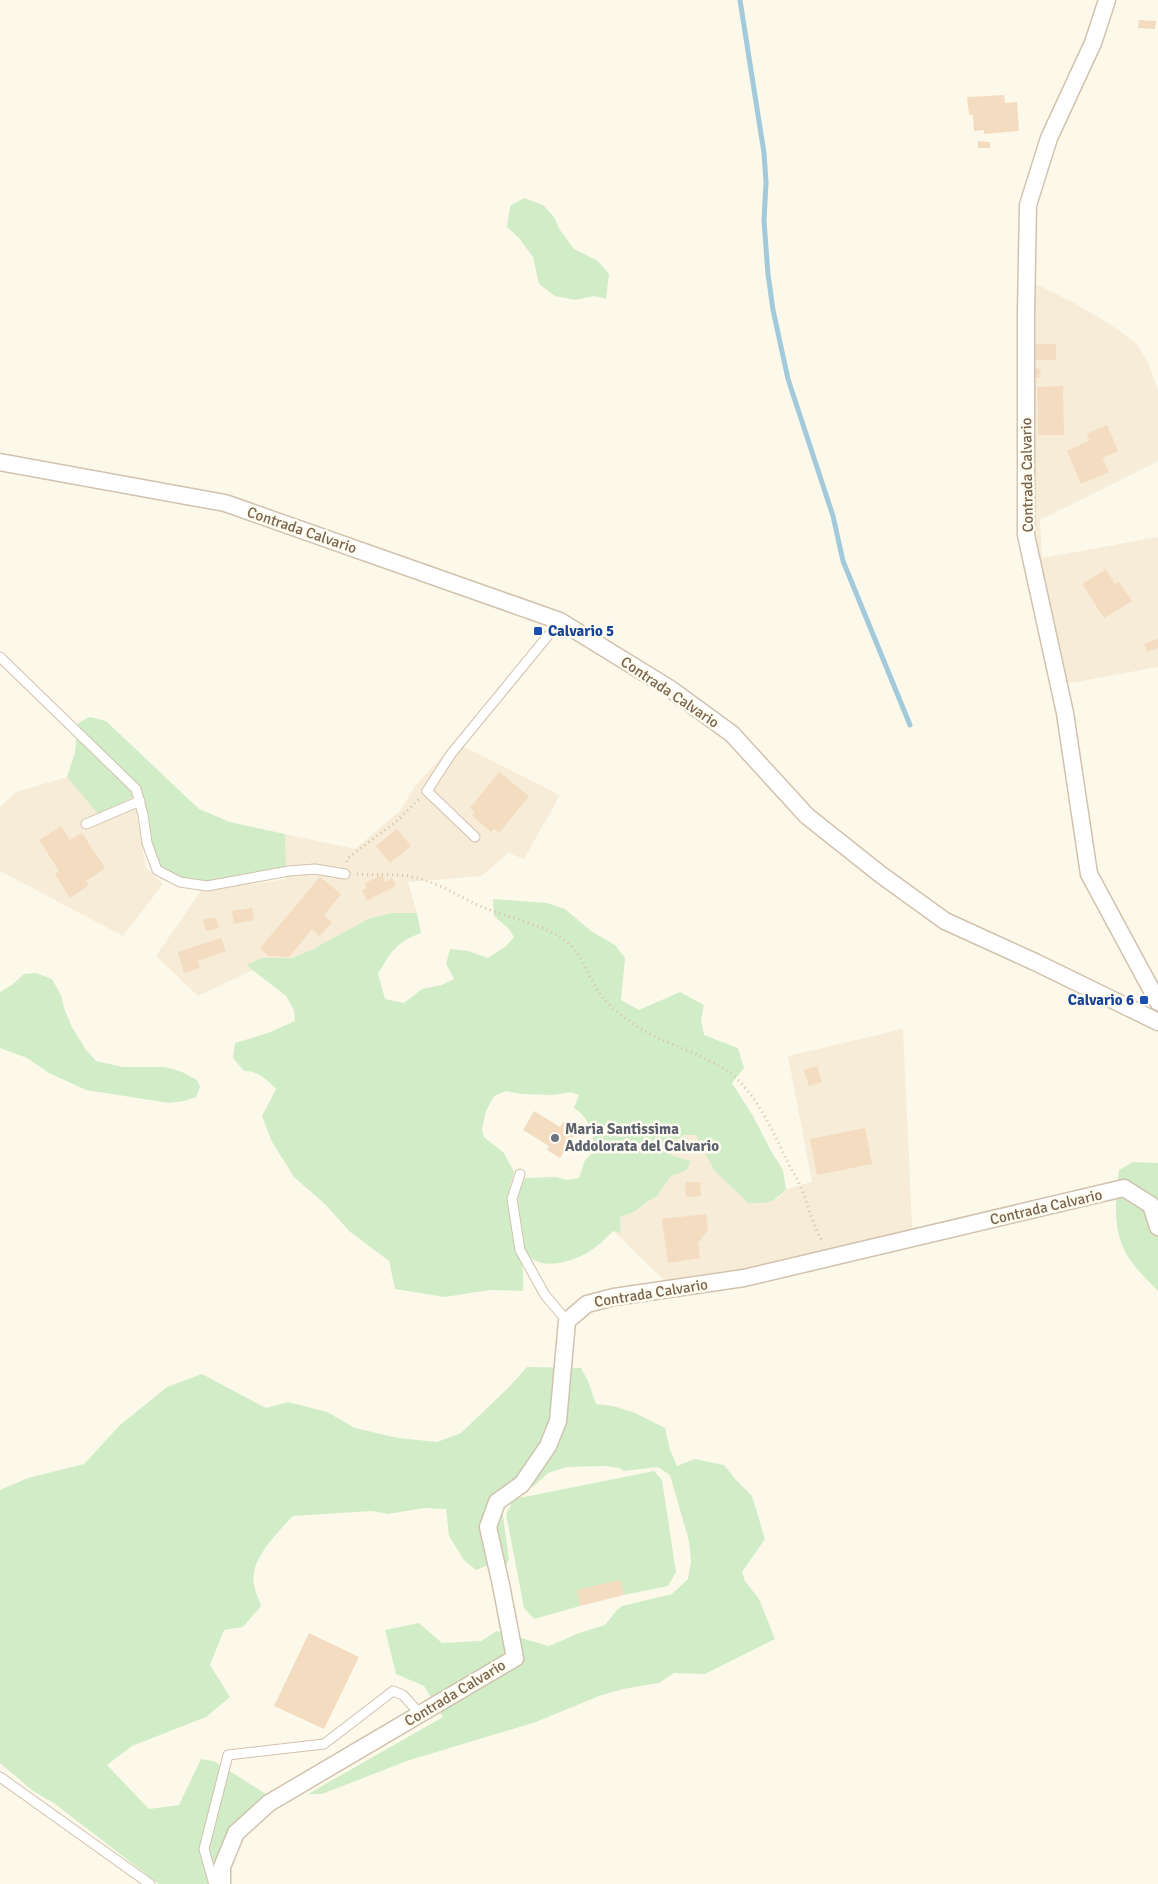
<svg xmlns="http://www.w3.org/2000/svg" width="1158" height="1884" viewBox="0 0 1158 1884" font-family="Signika,sans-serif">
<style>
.residential{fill:#f6ecd8}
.green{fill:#d1edc7}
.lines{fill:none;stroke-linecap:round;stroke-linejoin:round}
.stream{stroke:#a2cadb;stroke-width:5}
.building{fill:#f4dcc0}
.service-casing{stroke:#d1c2ae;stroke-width:11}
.minor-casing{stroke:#d1c2ae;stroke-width:19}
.path{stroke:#dac0a2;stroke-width:3;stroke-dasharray:1 4;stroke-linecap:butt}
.service{stroke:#fff;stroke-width:9}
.minor{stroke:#fff;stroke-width:16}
.transit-dot{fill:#1a4fb4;stroke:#fffcf2;stroke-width:2}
.worship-dot{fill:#6b7280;stroke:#fffcf2;stroke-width:2}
.labels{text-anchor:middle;stroke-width:5;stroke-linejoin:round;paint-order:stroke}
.street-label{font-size:15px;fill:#7a634b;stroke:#fffcf2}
.transit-label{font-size:15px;font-weight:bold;fill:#164399;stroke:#fffcf2;text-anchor:start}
.worship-label{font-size:15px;font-weight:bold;fill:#5b616d;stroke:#fffcf2;text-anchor:start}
</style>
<rect width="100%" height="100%" fill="#fdf9ea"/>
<!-- residential -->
<g class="residential">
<polygon points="1036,284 1074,303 1108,323 1136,343 1148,362 1158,390 1158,461 1040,520 1042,558 1158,537 1158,667 1065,684 1032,537 1030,384"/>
<polygon points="455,742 560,795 524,859 508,853 482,876 408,882 417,913 393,913 370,918 313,949 292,958 262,958 246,965 253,970 198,996 156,956 202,889 214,890 286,879 285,834 355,849 400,811 416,785"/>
<polygon points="67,777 99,815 134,796 146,868 163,884 123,936 0,871 0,807 16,792"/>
<polygon points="903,1029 913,1244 673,1289 613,1231 621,1232 620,1217 637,1211 647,1202 657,1196 670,1177 687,1170 691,1161 671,1155 671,1143 684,1135 696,1135 704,1152 748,1203 778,1199 786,1189 812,1182 788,1056"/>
</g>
<!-- green -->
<g class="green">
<polygon points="524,198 543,205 554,217 560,230 574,249 598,261 609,274 606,299 594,296 575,300 555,296 539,284 533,257 519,238 507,227 510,206"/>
<polygon points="90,717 106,721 199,809 230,822 285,834 286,869 212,883 180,880 163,873 153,857 140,793 99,815 67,777 75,752 78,723"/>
<path d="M493 899 547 903 565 909 591 931 615 945 625 958 621 1000 639 1010 680 992 704 1005 701 1019 704 1035 738 1048 744 1068 732 1083 753 1116 771 1151 783 1170 786 1189C773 1204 768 1203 748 1203L715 1171 704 1152 696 1135H684L671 1143V1155L691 1161 687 1170 670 1177 657 1196 647 1202 636 1211 620 1217 621 1233 613 1231C604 1240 594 1250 583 1255 564 1265 531 1271 523 1246 521 1241 521 1235 520 1230 517 1206 516 1200 525 1178L556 1177 567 1180 579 1178 585 1160 594 1151C594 1134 589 1117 574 1108L579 1095 571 1092 553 1095 521 1094 506 1091 494 1096 486 1111 482 1129 484 1137 504 1153 514 1172C512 1181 507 1193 508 1202 511 1234 526 1258 523 1291L490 1290 445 1297 395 1289 389 1261 349 1231 326 1205 294 1177 272 1142 262 1116 276 1089C266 1079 259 1071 244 1071L233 1058 235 1043 268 1033 295 1021 294 1010 286 996 246 965 262 958H292L313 949 370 918 393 913H417L421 933C396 942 391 952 378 974L385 999 404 1003 422 989 442 985 454 979 446 964 450 949 468 951 488 958 506 946 514 937 509 929 494 916Z"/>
<polygon points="36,973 52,979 61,995 64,1008 72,1027 86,1050 96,1061 123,1067 165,1067 182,1072 197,1080 200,1087 196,1097 184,1101 169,1103 86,1090 49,1073 27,1058 0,1048 0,992 12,985 24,974"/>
<path d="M1133 1162 1158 1163V1291C1147 1280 1136 1269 1128 1257 1112 1232 1115 1197 1119 1170Z"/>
<path d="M527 1367 581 1368 588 1381 596 1404 613 1406 635 1413 665 1428 670 1450 677 1466 695 1459 724 1465 736 1480 752 1496 765 1539 742 1572 745 1581 759 1599 775 1639 705 1674 674 1673 659 1683 623 1689 599 1696 536 1722 407 1761 322 1794H308L443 1717 424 1686 396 1674 385 1630 419 1623 442 1643 481 1641 497 1631 549 1646 579 1633 605 1625 616 1611 622 1606 672 1594 688 1579 691 1562 689 1541 670 1475 658 1467 624 1471 619 1468 605 1466 567 1467 548 1473 534 1486 510 1495 502 1509 509 1559 505 1568 486 1566 476 1570 464 1560 449 1536 446 1509 424 1508 388 1514 372 1511 293 1516C278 1532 249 1560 254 1584 255 1592 259 1599 261 1606L243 1627 224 1630 210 1665 230 1697 206 1717 132 1746 107 1765 149 1809 179 1805 201 1759 214 1761 266 1794 254 1808 213 1884H159L55 1804 33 1791 0 1763V1490L28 1478 84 1464 120 1425 167 1387 202 1374 266 1408 288 1402 327 1412 355 1428 398 1438 437 1442 461 1433 509 1387Z"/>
<polygon points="654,1471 662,1480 676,1572 668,1586 624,1595 620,1580 577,1590 580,1606 534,1619 524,1608 506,1514 514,1499"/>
</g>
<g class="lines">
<!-- stream -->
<polyline class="stream" points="740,0 764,153 766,182 764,221 768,274 773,310 788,379 833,516 843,561 910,725"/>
</g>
<!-- building -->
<g class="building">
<polygon points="1139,20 1156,21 1155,29 1138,28"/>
<polygon points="1004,95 1005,103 1017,102 1019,131 984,134 984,130 974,131 973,115 969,115 967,97"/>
<polygon points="978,141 990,142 990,148 978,148"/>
<rect x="1034" y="344" width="22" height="16"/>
<polygon points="1033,368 1041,369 1039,378 1031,377"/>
<polygon points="1063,386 1064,435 1038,435 1037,387"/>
<polygon points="1107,425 1118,451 1102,458 1109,472 1081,484 1067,451 1089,441 1087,434"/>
<polygon points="1106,569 1115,584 1119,582 1132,601 1104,618 1082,584"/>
<polygon points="1158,639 1158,648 1147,652 1144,644"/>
<polygon points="499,772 529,796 499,833 494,829 491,832 472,816 475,812 470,808"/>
<polygon points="61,826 70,840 82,833 105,868 86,881 89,885 70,898 55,874 59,871 39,840"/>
<polygon points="397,829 411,846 390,863 376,846"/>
<polygon points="382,875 385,882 392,878 396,886 367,900 362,890 367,888 365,883"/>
<polygon points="320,877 341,894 324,915 332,922 320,936 312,929 289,957 269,956 260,948"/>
<polygon points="252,908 254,920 234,924 232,911"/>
<polygon points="215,917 219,928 206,931 203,920"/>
<polygon points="221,938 226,951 198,961 200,968 184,973 178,952"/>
<polygon points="817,1066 822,1082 809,1086 804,1070"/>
<polygon points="534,1111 560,1127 563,1122 577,1131 560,1158 547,1150 549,1146 523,1130"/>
<polygon points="865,1128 872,1164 817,1175 810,1139"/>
<polygon points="685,1182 700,1182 701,1196 686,1197"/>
<polygon points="706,1214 708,1230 698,1243 700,1258 668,1263 662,1219"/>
<polygon points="620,1580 624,1595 580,1606 577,1590"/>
<polygon points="309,1633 359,1657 324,1729 274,1706"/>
</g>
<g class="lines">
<defs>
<g id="service">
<polyline points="0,657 136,789 143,815 147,843 157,870 180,882 207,886 289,871 315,869 345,874"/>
<polyline points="86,824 140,801"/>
<polyline points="475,837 427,791 451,754 560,621"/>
<polyline points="520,1174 512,1199 520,1250 545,1295 567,1321"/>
<polyline points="0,1777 150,1884"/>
<polyline points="215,1884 213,1881 204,1849 228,1755 324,1744 393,1691 403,1695 420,1714"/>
</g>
<g id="minor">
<polyline points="1107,0 1093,43 1049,138 1028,205 1026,312 1026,535 1065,713 1089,874 1158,1002"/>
<polyline points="0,462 225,503 560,621 669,688 732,734 807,816 880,874 945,921 1035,962 1158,1022"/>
<polyline points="222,1884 222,1867 236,1833 269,1803 515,1658 501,1585 488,1527 497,1502 522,1484 548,1446 558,1421 567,1321 587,1304 614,1297 744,1278 1124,1188 1151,1205 1158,1227"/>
</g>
</defs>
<!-- service casing -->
<use href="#service" class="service-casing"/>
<!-- minor casing -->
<use href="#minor" class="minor-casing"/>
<!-- path -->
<g class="path">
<polyline points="347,862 348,858 398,820 419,799"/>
<path d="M357 874C376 876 394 873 413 877 438 882 460 897 482 907 509 918 548 925 569 944 585 958 590 982 603 998 612 1009 629 1021 641 1029 671 1047 720 1058 743 1085 763 1108 775 1136 788 1163 793 1172 798 1180 802 1190 809 1207 813 1227 823 1242"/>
</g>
<!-- service -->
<use href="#service" class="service"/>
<!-- minor -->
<use href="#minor" class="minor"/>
</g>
<!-- markers -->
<g class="transit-dot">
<rect x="533" y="626" width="10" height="10" rx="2.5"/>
<rect x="1139" y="995" width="10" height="10" rx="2.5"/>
</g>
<circle class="worship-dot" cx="555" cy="1138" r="5"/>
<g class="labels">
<!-- street labels -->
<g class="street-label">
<text transform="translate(1027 475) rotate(-91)" y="5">Contrada Calvario</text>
<text transform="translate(302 530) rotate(19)" y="5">Contrada Calvario</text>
<text transform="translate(670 692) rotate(34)" y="5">Contrada Calvario</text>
<text transform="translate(1046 1207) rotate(-13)" y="5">Contrada Calvario</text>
<text transform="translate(651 1293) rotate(-9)" y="5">Contrada Calvario</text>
<text transform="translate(455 1693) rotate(-31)" y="5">Contrada Calvario</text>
</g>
<!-- transit labels -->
<g class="transit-label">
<text x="548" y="636">Calvario 5</text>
<text x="1134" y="1005" text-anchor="end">Calvario 6</text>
</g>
<!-- worship labels -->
<g class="worship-label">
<text x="565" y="1134">Maria Santissima<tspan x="565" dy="17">Addolorata del Calvario</tspan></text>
</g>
</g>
</svg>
